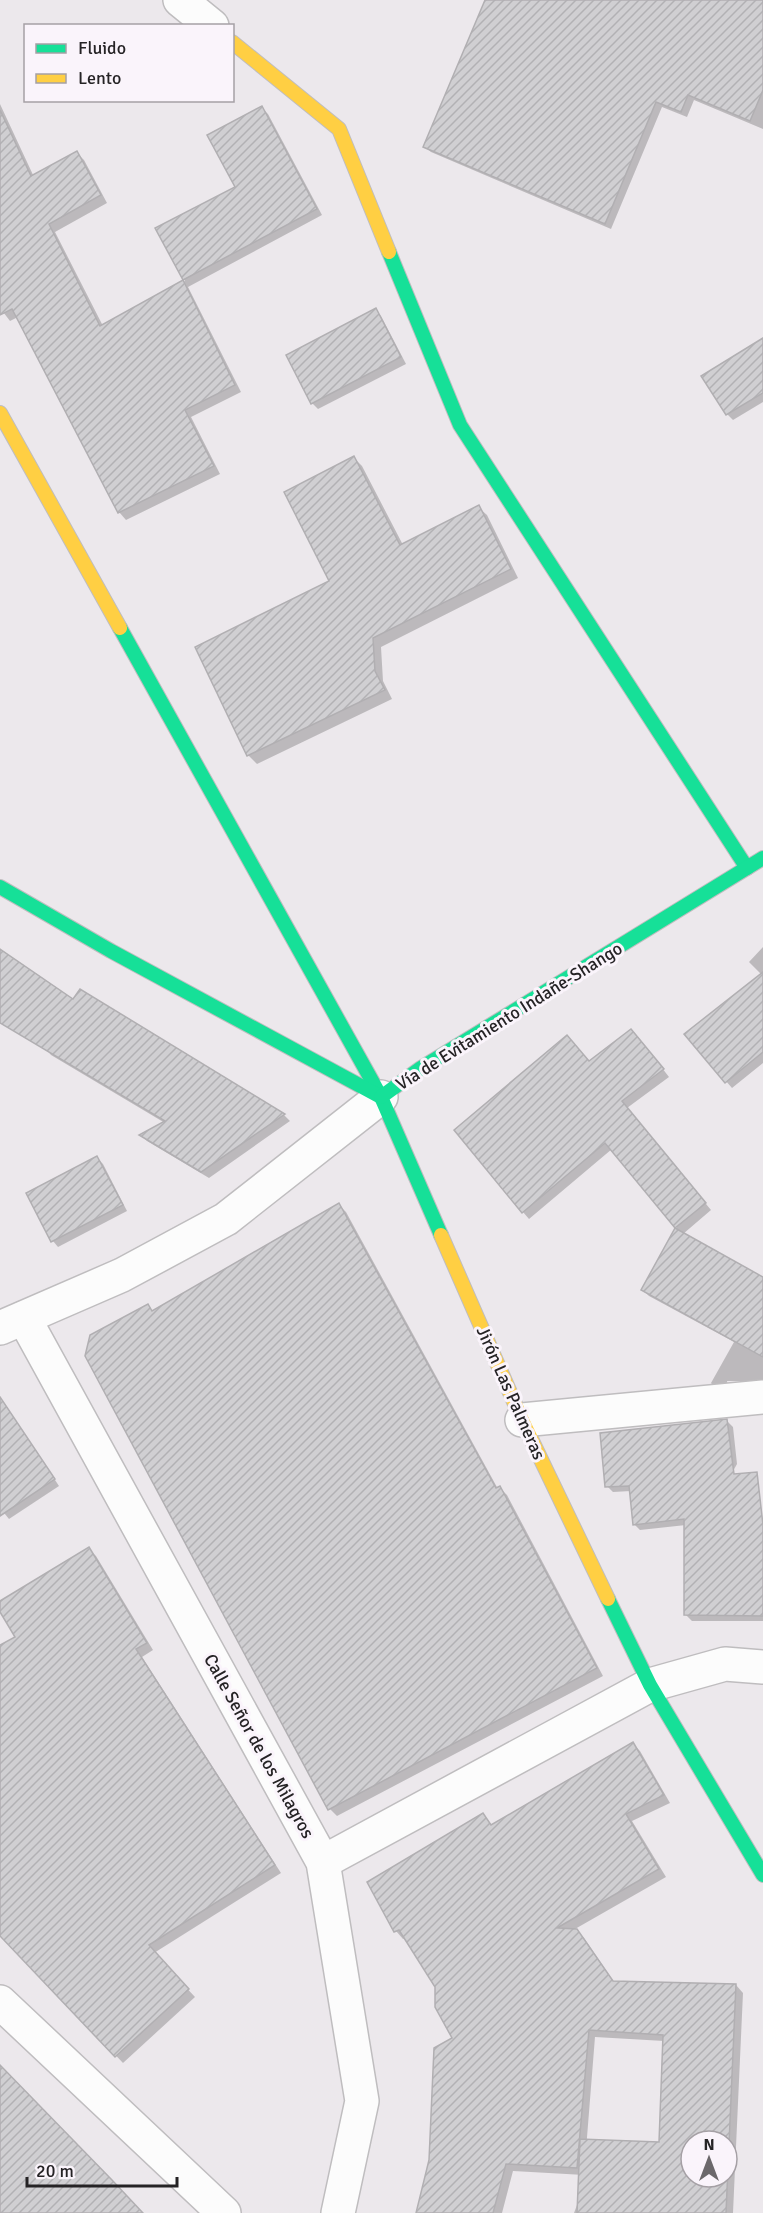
<svg xmlns="http://www.w3.org/2000/svg" width="763" height="2213" viewBox="0 0 763 2213" font-family="Signika,sans-serif">
<style>
.shadow{fill:#0003;fill-rule:evenodd}
.building{fill:url(#building-hatch);stroke:#b1afb2;stroke-width:1.5;fill-rule:evenodd}
.lines{fill:none;stroke-linecap:round;stroke-linejoin:round}
.street-casing{stroke:#bfbdbf;stroke-width:36}
.fast-casing{stroke:#bfbdbf;stroke-width:16}
.slow-casing{stroke:#bfbdbf;stroke-width:16}
.street{stroke:#fcfcfc;stroke-width:33}
.fast{stroke:#16e098;stroke-width:14}
.slow{stroke:#ffcf43;stroke-width:14}
.labels{text-anchor:middle;stroke-width:6;stroke-linejoin:round;paint-order:stroke}
.street-label{font-size:18px;fill:#252325;stroke:#faf4fb}
</style>
<defs>
<pattern id="building-hatch" width="6" height="6" patternUnits="userSpaceOnUse" patternTransform="scale(1.5)"><rect width="6" height="6" fill="#d0cfd2"/><path d="M-1 1l2-2M0 6l6-6M5 7l2-2" fill="none" stroke="#b2b1b4"/></pattern>
</defs>
<rect width="100%" height="100%" fill="#ece8ec"/>
<!-- shadow -->
<g class="shadow">
<polygon points="486,0 763,0 763,129 694,100 687,117 662,107 611,229 431,152 425,147"/>
<polygon points="0,104 34,177 77,153 84,160 107,203 55,232 103,326 185,281 157,229 237,187 262,108 268,114 322,215 188,287 241,392 191,417 220,474 126,520 119,512 18,317 10,321 0,308"/>
<polygon points="375,310 381,316 406,364 318,409 312,403"/>
<polygon points="763,344 763,402 733,420 727,414"/>
<polygon points="354,458 362,466 403,545 478,507 487,515 518,578 381,647 383,681 392,699 257,764 248,755 331,582"/>
<polygon points="763,947 763,1063 732,1088 686,1035 762,975 749,962"/>
<polygon points="0,951 74,1001 80,991 284,1115 290,1121 209,1178 147,1141 141,1135 165,1123 51,1055 45,1048 0,999"/>
<polygon points="638,1037 669,1077 627,1108 711,1210 683,1234 763,1278 763,1381 727,1381 728,1387 716,1389 711,1383 734,1342 649,1296 643,1290 677,1228 612,1149 529,1219 523,1212 589,1062"/>
<polygon points="97,1158 103,1164 127,1211 58,1247 53,1241"/>
<polygon points="339,1205 346,1212 498,1489 500,1488 507,1495 603,1676 337,1816 330,1809 148,1306 153,1311"/>
<polygon points="0,1397 59,1486 9,1519 0,1508"/>
<polygon points="727,1421 733,1427 737,1464 719,1496 763,1523 763,1621 692,1621 686,1615 686,1525 640,1530 634,1524 631,1491 613,1492 607,1486"/>
<polygon points="88,1549 96,1556 153,1650 142,1657 281,1873 154,1953 195,1997 123,2063 6,1940 0,1927 0,1647 17,1637"/>
<path d="M633 1744 640 1751 670 1803 632 1821 666 1877 575 1929 584 1938 614 1982 736 1985 743 1993 733 2213H574L601 2141 660 2144 664 2041 595 2037 584 2175 513 2171 502 2213H417L430 2160 454 2039 436 1987 405 1938 403 1939 396 1931 483 1815 493 1826ZM691 2141H727V2177H691Z"/>
</g>
<!-- building -->
<g class="building">
<polygon points="485,0 763,0 763,90 750,121 688,95 681,112 656,102 605,224 423,147"/>
<polygon points="262,106 317,209 183,280 155,228 235,187 207,135"/>
<polygon points="0,110 31,176 77,151 101,195 49,224 100,326 183,280 235,385 185,410 214,466 118,513 12,309 0,315"/>
<polygon points="376,308 401,357 311,404 286,355"/>
<polygon points="763,338 763,393 726,415 701,376"/>
<polygon points="354,456 400,545 479,505 511,569 373,638 375,671 385,690 247,756 195,647 329,581 284,492"/>
<polygon points="0,949 73,999 80,989 285,1114 201,1172 139,1135 165,1121 0,1023"/>
<polygon points="763,972 763,1052 725,1083 684,1034"/>
<polygon points="631,1029 664,1069 622,1101 706,1203 675,1228 605,1143 522,1213 454,1130 567,1035 589,1061"/>
<polygon points="97,1156 123,1205 51,1242 26,1193"/>
<polygon points="339,1203 496,1488 500,1486 597,1668 328,1810 85,1356 90,1335 148,1304 152,1311"/>
<polygon points="675,1228 763,1277 763,1357 641,1290"/>
<polygon points="0,1397 55,1479 0,1516"/>
<polygon points="727,1419 734,1474 757,1472 763,1525 763,1616 684,1615 684,1519 633,1525 629,1486 605,1487 600,1433"/>
<polygon points="89,1547 147,1643 136,1649 275,1865 149,1945 189,1989 115,2057 0,1936 0,1645 15,1637 0,1612 0,1601"/>
<path d="M633 1742 664 1795 626 1814 659 1869 557 1928 577 1929 613 1981 736 1984 726 2213H577L580 2139 659 2142 663 2035 589 2030 577 2168 506 2164 493 2213H416L429 2160 434 2048 452 2038 435 2007V1987L399 1930 394 1932 367 1882 483 1813 491 1825ZM691 2141H727V2177H691Z"/>
<polygon points="0,2065 112,2180 143,2213 0,2213"/>
</g>
<g class="lines">
<defs>
<g id="street">
<polyline points="180,0 212,26"/>
<polyline points="24,1318 323,1862 362,2101 338,2213"/>
<polyline points="0,1328 122,1275 226,1219 381,1097"/>
<polyline points="522,1420 763,1397"/>
<polyline points="323,1862 650,1685 725,1664 763,1667"/>
<polyline points="0,2002 224,2213"/>
</g>
<g id="fast">
<polyline points="389,252 460,425 747,868"/>
<polyline points="120,628 381,1097 441,1235"/>
<polyline points="0,887 111,951 381,1097"/>
<polyline points="381,1097 421,1068 763,858"/>
<polyline points="608,1599 650,1685 763,1875"/>
</g>
<g id="slow">
<polyline points="232,42 339,129 389,252"/>
<polyline points="0,413 120,628"/>
<polyline points="441,1235 522,1420 608,1599"/>
</g>
</defs>
<!-- street casing -->
<use href="#street" class="street-casing"/>
<!-- fast casing -->
<use href="#fast" class="fast-casing"/>
<!-- slow casing -->
<use href="#slow" class="slow-casing"/>
<!-- street -->
<use href="#street" class="street"/>
<!-- fast -->
<use href="#fast" class="fast"/>
<!-- slow -->
<use href="#slow" class="slow"/>
</g>
<g class="labels">
<!-- street labels -->
<g class="street-label">
<text transform="translate(509 1016) rotate(-32)" y="6">Vía de Evitamiento Indañe-Shango</text>
<text transform="translate(511 1393) rotate(66)" y="6">Jirón Las Palmeras</text>
<text transform="translate(259 1746) rotate(61)" y="6">Calle Señor de los Milagros</text>
</g>
</g>
<!-- legend -->
<rect x="24" y="24" width="210" height="78" fill="#faf4fb" stroke="#a5a0a5" stroke-width="1.5"/>
<rect x="36" y="44" width="30" height="9" fill="#16e098" stroke="#a5a0a5" stroke-width="1.5"/>
<text x="78" y="54" font-size="18" fill="#252325">Fluido</text>
<rect x="36" y="74" width="30" height="9" fill="#ffcf43" stroke="#a5a0a5" stroke-width="1.5"/>
<text x="78" y="84" font-size="18" fill="#252325">Lento</text>
<!-- north arrow -->
<g transform="translate(709 2159)"><circle r="28" fill="#faf4fb" stroke="#a5a0a5" stroke-width="1.5"/>
<path d="M0-4.5L10 22L0 15L-10 22Z" fill="#6b686b"/>
<text y="-9" font-size="16" font-weight="bold" text-anchor="middle" fill="#252325">N</text>
</g>
<!-- scale -->
<path d="M27 2177v9h150v-9" fill="none" stroke="#252325" stroke-width="3"/>
<text x="36" y="2177" font-size="18" fill="#252325" stroke="#faf4fb" stroke-width="4.5" paint-order="stroke">20 m</text>
</svg>
